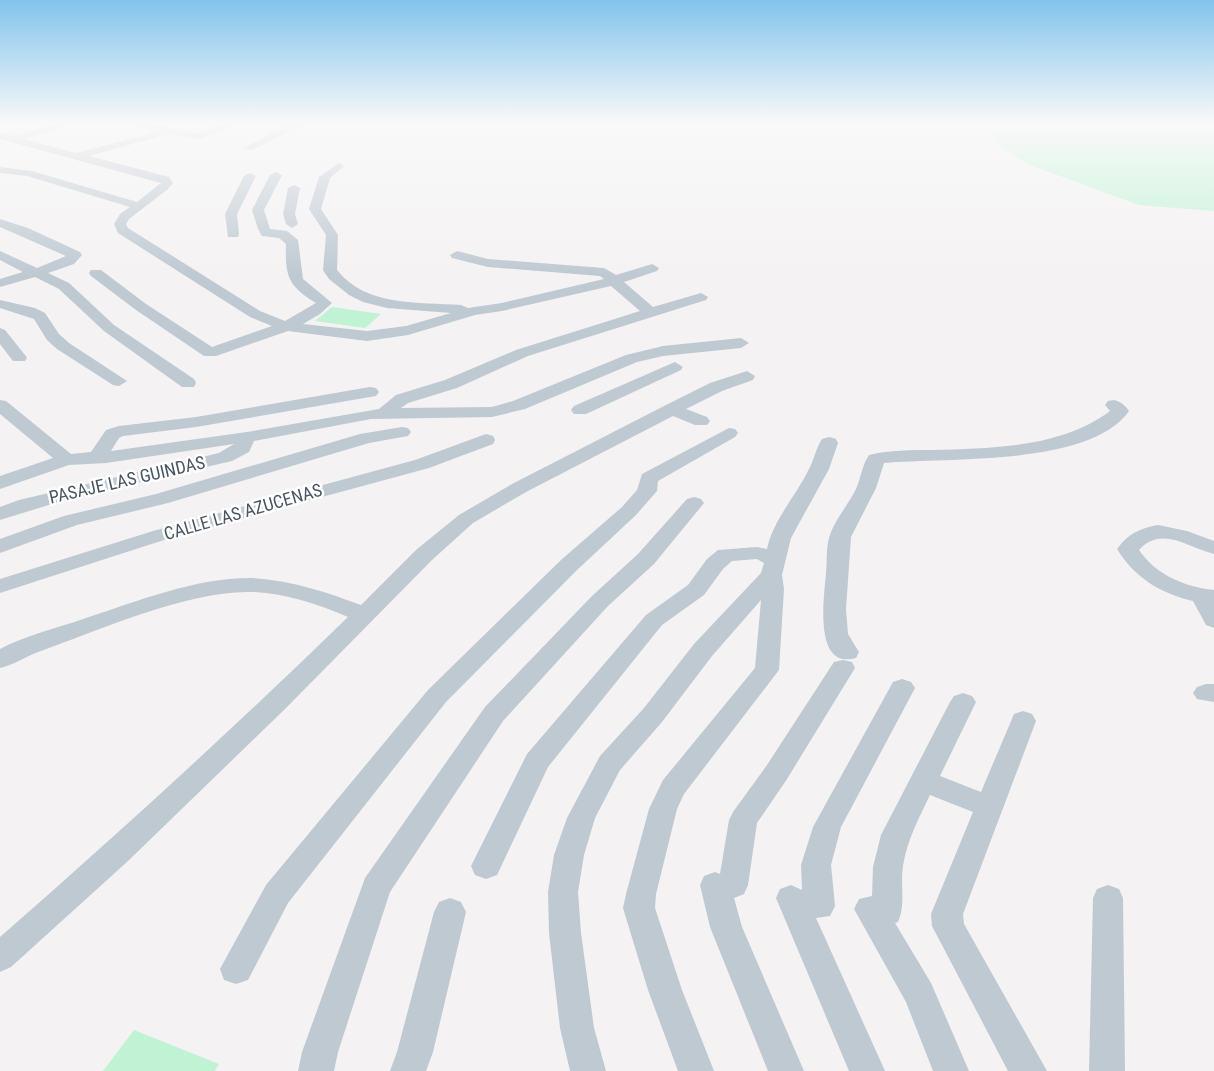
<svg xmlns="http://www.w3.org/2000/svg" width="1214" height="1071" viewBox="0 0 1214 1071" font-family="'Roboto Condensed',sans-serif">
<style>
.green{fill:#bff3d4}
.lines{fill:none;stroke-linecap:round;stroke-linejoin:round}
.minor{fill:#bfc9d2;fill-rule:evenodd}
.labels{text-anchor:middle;stroke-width:5;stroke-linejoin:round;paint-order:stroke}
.street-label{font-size:18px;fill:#485561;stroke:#fff}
</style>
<rect width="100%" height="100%" fill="#f4f2f2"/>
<!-- green -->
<g class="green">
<polygon points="984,125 1214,125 1214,211 1139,205 1030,165 1004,150"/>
<polygon points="332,307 381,314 365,328 315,321"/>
<polygon points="134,1030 219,1064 215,1071 103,1071"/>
</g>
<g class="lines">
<!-- minor -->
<g class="minor">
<path d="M53 125H70L25 139 76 153 157 132 131 125H155L198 133 220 125H235L199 139 168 134 89 156 169 177 173 183 168 189 129 219 126 224 128 228 260 311 285 321 316 303C288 286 285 276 286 244L279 238 262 236 258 229 252 210 270 175 276 172 282 175 264 210 270 229 287 231 298 240 303 279 332 303 320 314 303 324 367 331 406 326 451 313 387 308 363 302 349 295 329 279 323 270 326 235 309 209 319 177 339 163 344 166 330 178 321 209 338 235 337 270C366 307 419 302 461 305L468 308 502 303 604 279 600 276 488 267 452 258 450 255 457 251 488 259 604 268 616 275 652 264 659 268 657 271 624 282 653 307 701 293 708 297 706 300 528 356 457 388 408 403 401 408 492 407 513 401 626 355 663 346 741 338 749 343 741 348 663 356 637 362 525 409 492 417 371 419 254 441 249 452 232 461 68 499 0 520V507L19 500 219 453 234 444 106 463 69 465 0 489V476L53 458 0 414V400L6 401 71 454 91 452 106 430 119 426 196 417 370 387 376 388 379 392 376 396 370 397 196 427 123 436 119 438 111 451 247 432 379 409 396 395 445 380 516 350 640 311 611 286 502 311 475 315 408 335 367 341 288 331 216 356H204L136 310 91 276 89 273 91 270H101L146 304 212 347 272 326 250 317 118 233 114 224 120 214 130 207 27 176 0 173V167L32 171 137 202 161 183 0 139V133L13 136Z"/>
<polygon points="288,125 302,125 252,150 243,148"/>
<polygon points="250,173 256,176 237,214 239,234 238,237 228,237 225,214 244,176"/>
<polygon points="294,185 300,188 295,214 298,224 292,228 286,224 283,214 288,188"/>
<polygon points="0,219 28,228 80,252 82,255 74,264 48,273 69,283 114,325 194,379 196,383 194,387 182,387 104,331 59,289 35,277 0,287 0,279 23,272 0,260 0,251 37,268 66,256 0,227"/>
<polygon points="0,300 35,308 45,313 59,334 69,343 127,381 119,386 113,385 57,349 47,340 34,319 0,308"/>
<polygon points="0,328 5,330 25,355 27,358 25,361 13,361 0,344"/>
<polygon points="675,362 683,367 681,370 586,414 574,414 571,410 574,406"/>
<path d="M747 371 755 376 753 380 722 391 686 409 707 417 710 421 707 425H695L673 416 526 492 473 523 432 560 285 709 128 861 11 967 0 972V937C119 833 235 727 348 617 317 604 285 593 252 592 189 590 97 631 38 652 25 657 13 665 0 668V649C26 635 58 628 86 618 138 601 195 578 250 578 288 579 326 592 361 605L416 550 459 515 512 484 666 405 710 383Z"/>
<path d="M1114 400C1121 402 1125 405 1129 411 1090 467 946 457 884 463L876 488 851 537 846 609 848 634 859 652 856 658C813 670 824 597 826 574 827 563 826 549 829 538 834 521 848 505 856 489 861 478 862 465 869 455 890 450 912 450 933 450 992 448 1061 448 1110 411L1105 405 1108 401Z"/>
<polygon points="402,427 408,428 411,432 408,436 369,443 168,503 77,525 0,553 0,539 64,516 156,494 360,434"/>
<polygon points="729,428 735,429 738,433 735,437 658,481 657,491 636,515 577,570 446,702 288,903 248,980 236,984 224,980 220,969 266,885 428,690 561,560 622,507 637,490 642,474"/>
<polygon points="486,434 493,436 495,440 493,444 429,468 167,539 0,593 0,579 153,531 415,460"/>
<path d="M829 437 836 439 838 443 829 469 791 538 782 575 784 589 779 670 684 794 677 809 656 894 655 908 682 990 714 1071H678L648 990 623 908 626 894 649 809 663 780 755 668 761 600 712 656 662 722 620 770 595 818 584 855 578 892 581 933 594 1028 606 1071H570L560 1028 549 933 548 892 554 855 567 818 600 756 644 708 694 644 761 573 764 563 757 559 732 561 723 569 704 595 662 625 548 767 497 875 486 879 475 875 471 866 527 754 646 615 688 585 707 559 718 550 757 547 767 549C773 520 796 496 809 469 814 460 816 448 822 439Z"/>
<polygon points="694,497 701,499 704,503 654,564 608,606 503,721 390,892 338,1052 334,1071 298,1071 302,1052 365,878 485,707 592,596 638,554 687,499"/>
<path d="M1158 525 1187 531 1214 541V554C1188 548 1162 525 1139 550 1156 575 1185 587 1214 590V628L1206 625 1193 601C1160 593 1135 578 1117 549 1128 534 1140 528 1158 525Z"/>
<polygon points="843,660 852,662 855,668 787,779 757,823 748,885 744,894 734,898 742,927 804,1071 768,1071 710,927 700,885 704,876 715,872 720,874 729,820 733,812 767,765 834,662"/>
<polygon points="902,679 911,682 915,688 841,827 831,865 835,906 830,916 816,918 885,1071 849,1071 776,898 780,889 791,885 802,890 801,865 813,827 893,682"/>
<polygon points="1206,684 1214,684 1214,702 1197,699 1193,693 1197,687"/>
<path d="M963 693 972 696 976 702 940 776 981 792 1014 714 1023 711 1032 714 1036 721 963 914 964 924 1047 1071H1008L932 926 931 914 973 812 930 795C919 818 907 840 903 866 900 885 906 904 898 922L895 923 931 983 969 1071H933L906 1002 854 909 859 899 872 896 873 867 881 835 950 702 954 696Z"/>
<polygon points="1108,885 1119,889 1123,898 1125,1071 1089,1071 1093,898 1097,889"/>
<polygon points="450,898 461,902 466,912 433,1052 426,1071 390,1071 397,1052 434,912 439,902"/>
</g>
</g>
<!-- sky -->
<linearGradient id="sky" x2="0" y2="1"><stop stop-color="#82c4ec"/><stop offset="0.45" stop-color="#faf9f9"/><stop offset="1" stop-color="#faf9f9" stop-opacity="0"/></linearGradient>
<rect width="1214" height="275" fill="url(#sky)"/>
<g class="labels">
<!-- street labels -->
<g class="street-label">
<text transform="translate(127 480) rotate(-13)" y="6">PASAJE LAS GUINDAS</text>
<text transform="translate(243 512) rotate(-16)" y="6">CALLE LAS AZUCENAS</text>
</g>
</g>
</svg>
